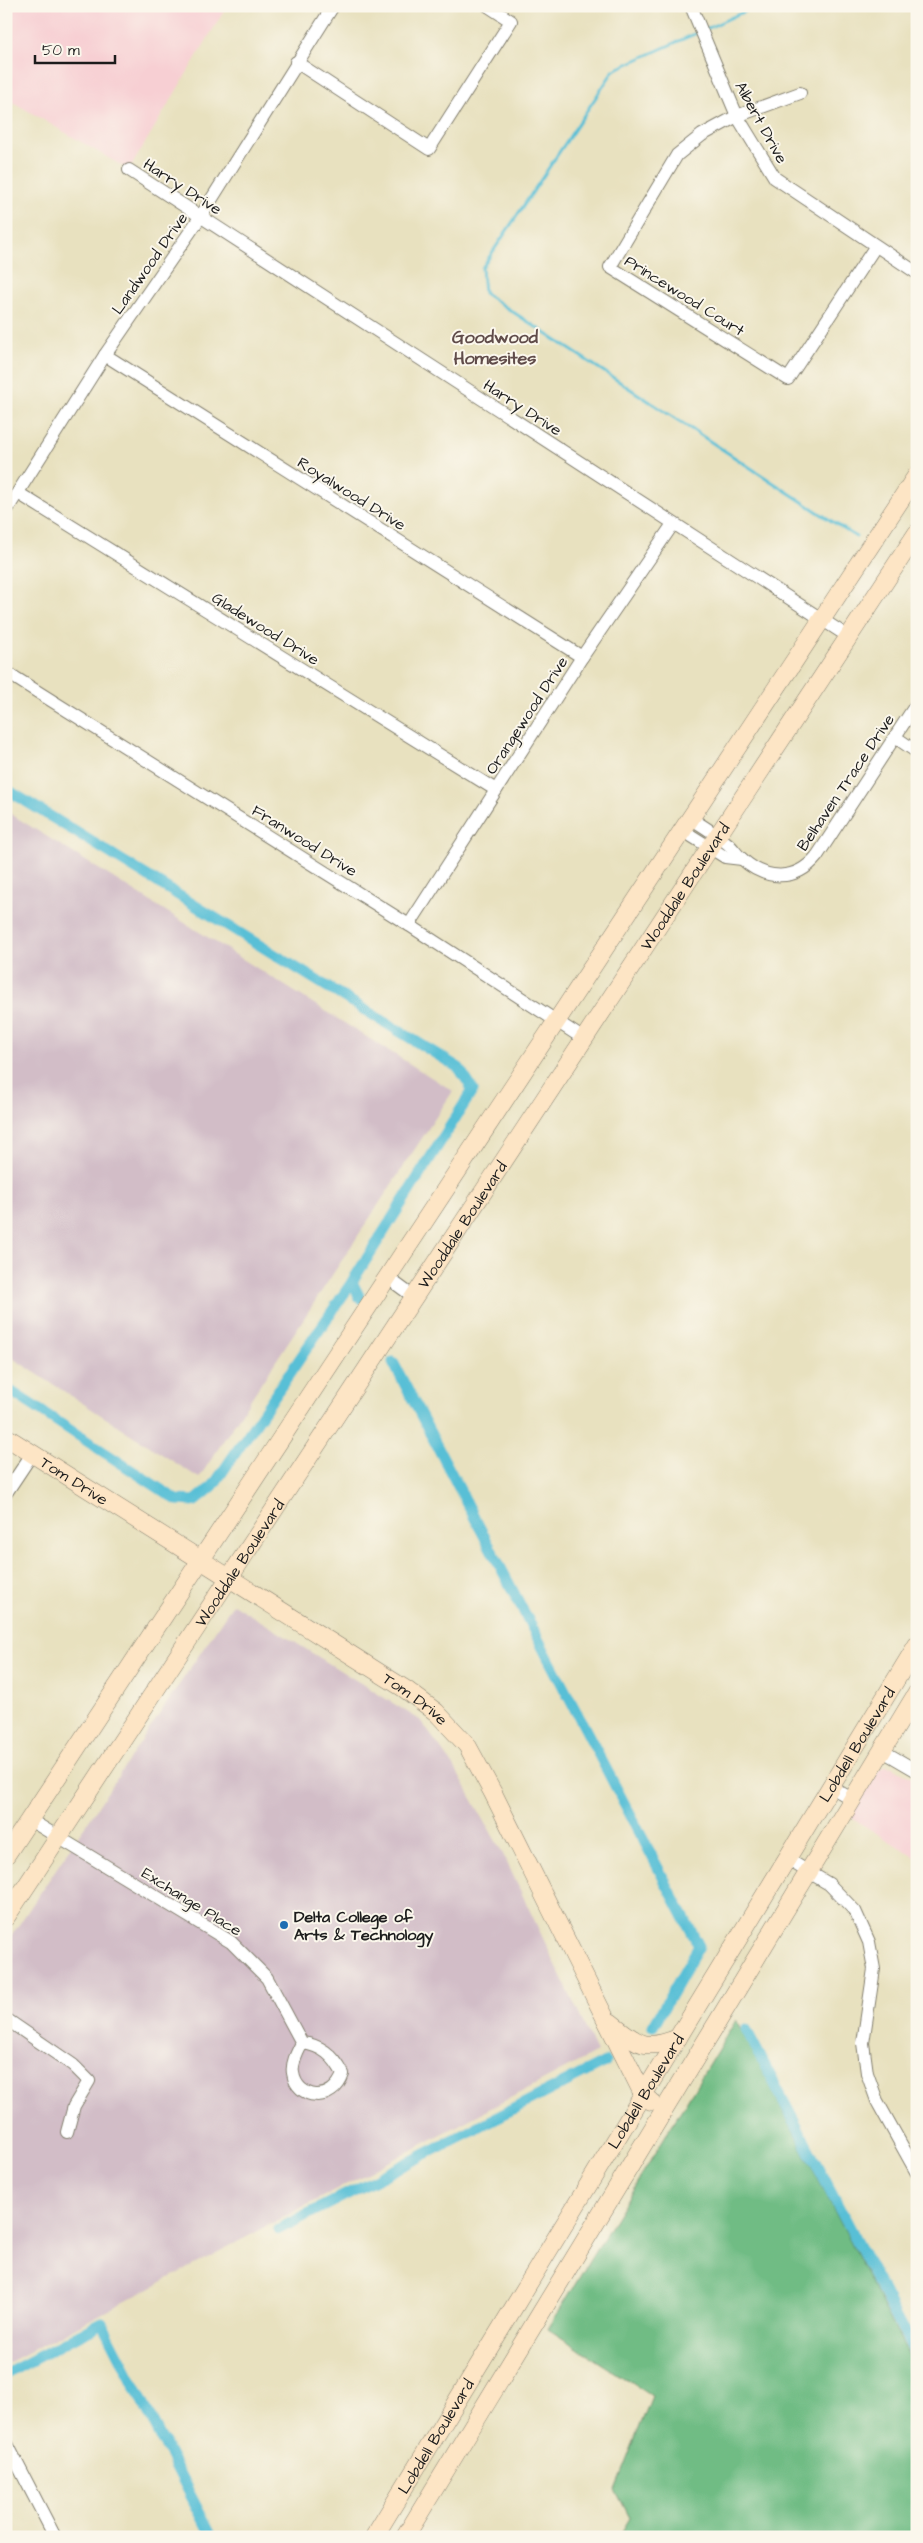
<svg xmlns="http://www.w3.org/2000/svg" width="923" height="2543" viewBox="0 0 923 2543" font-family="'Architects Daughter',sans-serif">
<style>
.built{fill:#f7cfd3}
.industrial{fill:#d2bdc7}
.forest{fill:#6fbc84;stroke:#466c50}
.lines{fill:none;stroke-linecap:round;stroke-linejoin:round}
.stream{stroke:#58bfd6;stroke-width:3}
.canal{stroke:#58bfd6;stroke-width:11}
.street-casing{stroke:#827e6e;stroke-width:14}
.secondary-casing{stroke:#827e6e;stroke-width:19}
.street{stroke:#fff;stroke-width:12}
.secondary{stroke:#fde5c5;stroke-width:18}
.poi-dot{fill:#1f6fb2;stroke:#fbf7ec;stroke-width:2}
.labels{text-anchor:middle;stroke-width:4;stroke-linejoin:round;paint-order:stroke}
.street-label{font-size:16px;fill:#1c1c1c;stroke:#fbf7ec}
.poi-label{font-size:16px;font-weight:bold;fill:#1c1c1c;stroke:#fbf7ec;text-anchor:start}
.neighbourhood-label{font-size:18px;font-weight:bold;fill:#604c4a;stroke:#fbf7ec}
</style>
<rect width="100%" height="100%" fill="#fbf7ec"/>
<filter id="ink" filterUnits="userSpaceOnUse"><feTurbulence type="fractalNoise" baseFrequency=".02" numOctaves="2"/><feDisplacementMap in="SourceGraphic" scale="10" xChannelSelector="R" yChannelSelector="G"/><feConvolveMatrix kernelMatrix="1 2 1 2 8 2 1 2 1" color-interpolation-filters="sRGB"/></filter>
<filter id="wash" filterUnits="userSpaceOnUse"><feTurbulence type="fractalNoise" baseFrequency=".0096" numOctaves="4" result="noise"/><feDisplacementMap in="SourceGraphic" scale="20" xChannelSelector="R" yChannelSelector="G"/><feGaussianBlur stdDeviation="1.12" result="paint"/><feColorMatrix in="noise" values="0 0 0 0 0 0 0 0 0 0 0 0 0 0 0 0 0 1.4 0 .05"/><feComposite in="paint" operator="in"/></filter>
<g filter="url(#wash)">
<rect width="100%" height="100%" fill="#e8e1bf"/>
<!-- built -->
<g class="built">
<polygon points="6,6 227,6 129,170 6,98"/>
<polygon points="886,1766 893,1767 917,1781 917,1858 850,1817 879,1770"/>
</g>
<!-- industrial -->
<g class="industrial">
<polygon points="6,811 453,1091 199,1478 6,1354"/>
<polygon points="233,1604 420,1720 453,1765 502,1852 597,2052 6,2364 6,1944"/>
</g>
<!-- forest -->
<polygon class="forest" points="736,2020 917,2371 917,2537 580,2537 621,2533 630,2518 615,2489 652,2396 548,2329"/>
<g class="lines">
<!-- stream -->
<g class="stream">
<polyline points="704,30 756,6"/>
<polyline points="699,32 614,70 482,268 484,293 856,537"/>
</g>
<!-- canal -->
<g class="canal">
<polyline points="6,789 459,1068 473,1090 352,1282 213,1486 195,1501 177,1500 6,1388"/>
<polyline points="352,1282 360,1298"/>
<polyline points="393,1362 699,1946 653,2026"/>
<polyline points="746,2029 917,2357"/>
<polyline points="279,2229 605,2062"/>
<polyline points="6,2374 102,2323 212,2537"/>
</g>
</g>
</g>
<g filter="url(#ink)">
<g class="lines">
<defs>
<g id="street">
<polyline points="691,6 737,116 775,178 917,273"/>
<polyline points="296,62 429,149 511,21 488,6"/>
<polyline points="800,93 737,116 702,135 677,155 610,267 788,379 875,247"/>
<polyline points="129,170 849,637"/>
<polyline points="105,355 582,657"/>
<polyline points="18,493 496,790"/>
<polyline points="6,511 105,355 201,216 333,6"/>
<polyline points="6,672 409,925 584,1039"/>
<polyline points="895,737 917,752"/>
<path d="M690 818C703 826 716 834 728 844 733 848 736 854 741 858 765 881 796 882 817 856L917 703"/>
<polyline points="682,830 725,857 742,859"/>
<polyline points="409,925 582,657 673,524"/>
<polyline points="388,1278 414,1297"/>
<polyline points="6,1493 32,1454"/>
<polyline points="881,1750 917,1771"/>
<polyline points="831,1787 852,1799"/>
<path d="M30 1820 231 1942 267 1978 302 2043C322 2045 334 2056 343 2074 333 2104 297 2100 293 2073 291 2063 298 2051 302 2043"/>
<polyline points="787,1859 829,1884 855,1911 869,1942 874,1969 863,2043 867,2073 877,2101 917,2173"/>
<polyline points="6,2019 73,2065 89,2081 74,2106 67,2132"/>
<polyline points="6,2442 55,2537"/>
</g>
<g id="secondary">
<path id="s1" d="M6 1437 405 1689 436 1712 467 1745 493 1793 644 2096 651 2101"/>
<polyline points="6,1855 917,475"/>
<path id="s2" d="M6 1917 917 533"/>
<path d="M610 2022C637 2043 643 2052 678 2038"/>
<path id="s3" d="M374 2537 917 1645"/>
<polyline points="405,2537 917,1693"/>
</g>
</defs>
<!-- street casing -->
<use href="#street" class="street-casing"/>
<!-- secondary casing -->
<use href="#secondary" class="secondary-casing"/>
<!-- street -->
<use href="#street" class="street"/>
<!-- secondary -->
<use href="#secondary" class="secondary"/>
</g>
</g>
<!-- markers -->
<circle class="poi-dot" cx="284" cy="1925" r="5"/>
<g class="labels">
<!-- street labels -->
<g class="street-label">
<text transform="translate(762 122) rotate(61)" y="6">Albert Drive</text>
<text transform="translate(183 186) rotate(33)" y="6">Harry Drive</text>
<text transform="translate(149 263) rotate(-55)" y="6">Landwood Drive</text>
<text transform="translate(685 295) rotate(32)" y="6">Princewood Court</text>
<text transform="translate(523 407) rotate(33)" y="6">Harry Drive</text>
<text transform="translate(352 493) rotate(32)" y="6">Royalwood Drive</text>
<text transform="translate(266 628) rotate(32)" y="6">Gladewood Drive</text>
<text transform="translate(526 715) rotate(-57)" y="6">Orangewood Drive</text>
<text transform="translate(845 782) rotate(-56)" y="6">Belhaven Trace Drive</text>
<text transform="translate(305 840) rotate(32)" y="6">Franwood Drive</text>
<text dy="6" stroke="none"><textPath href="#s2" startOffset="1234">Wooddale Boulevard</textPath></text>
<text dy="6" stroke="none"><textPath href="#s2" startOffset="829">Wooddale Boulevard</textPath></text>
<text dy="6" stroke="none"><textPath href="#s1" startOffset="81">Tom Drive</textPath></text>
<text dy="6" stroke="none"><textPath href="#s2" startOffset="424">Wooddale Boulevard</textPath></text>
<text dy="6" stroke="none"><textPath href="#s1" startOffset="486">Tom Drive</textPath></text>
<text dy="6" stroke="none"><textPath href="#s3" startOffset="928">Lobdell Boulevard</textPath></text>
<text transform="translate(192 1901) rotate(32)" y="6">Exchange Place</text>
<text dy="6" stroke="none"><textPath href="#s3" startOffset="522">Lobdell Boulevard</textPath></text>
<text dy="6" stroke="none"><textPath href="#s3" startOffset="118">Lobdell Boulevard</textPath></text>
</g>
<!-- poi labels -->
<g class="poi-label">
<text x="294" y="1922">Delta College of<tspan x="294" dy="18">Arts &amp; Technology</tspan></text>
</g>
<!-- neighbourhood labels -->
<g class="neighbourhood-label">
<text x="495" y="343">Goodwood<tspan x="495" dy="21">Homesites</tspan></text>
</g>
</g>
<!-- margin -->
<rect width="923" height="2543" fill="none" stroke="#fbf7ec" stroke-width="25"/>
<!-- scale -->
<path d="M35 55v8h80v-8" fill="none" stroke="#1c1c1c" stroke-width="2.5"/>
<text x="42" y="55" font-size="15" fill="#1c1c1c" stroke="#fbf7ec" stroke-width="4" paint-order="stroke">50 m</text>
</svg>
